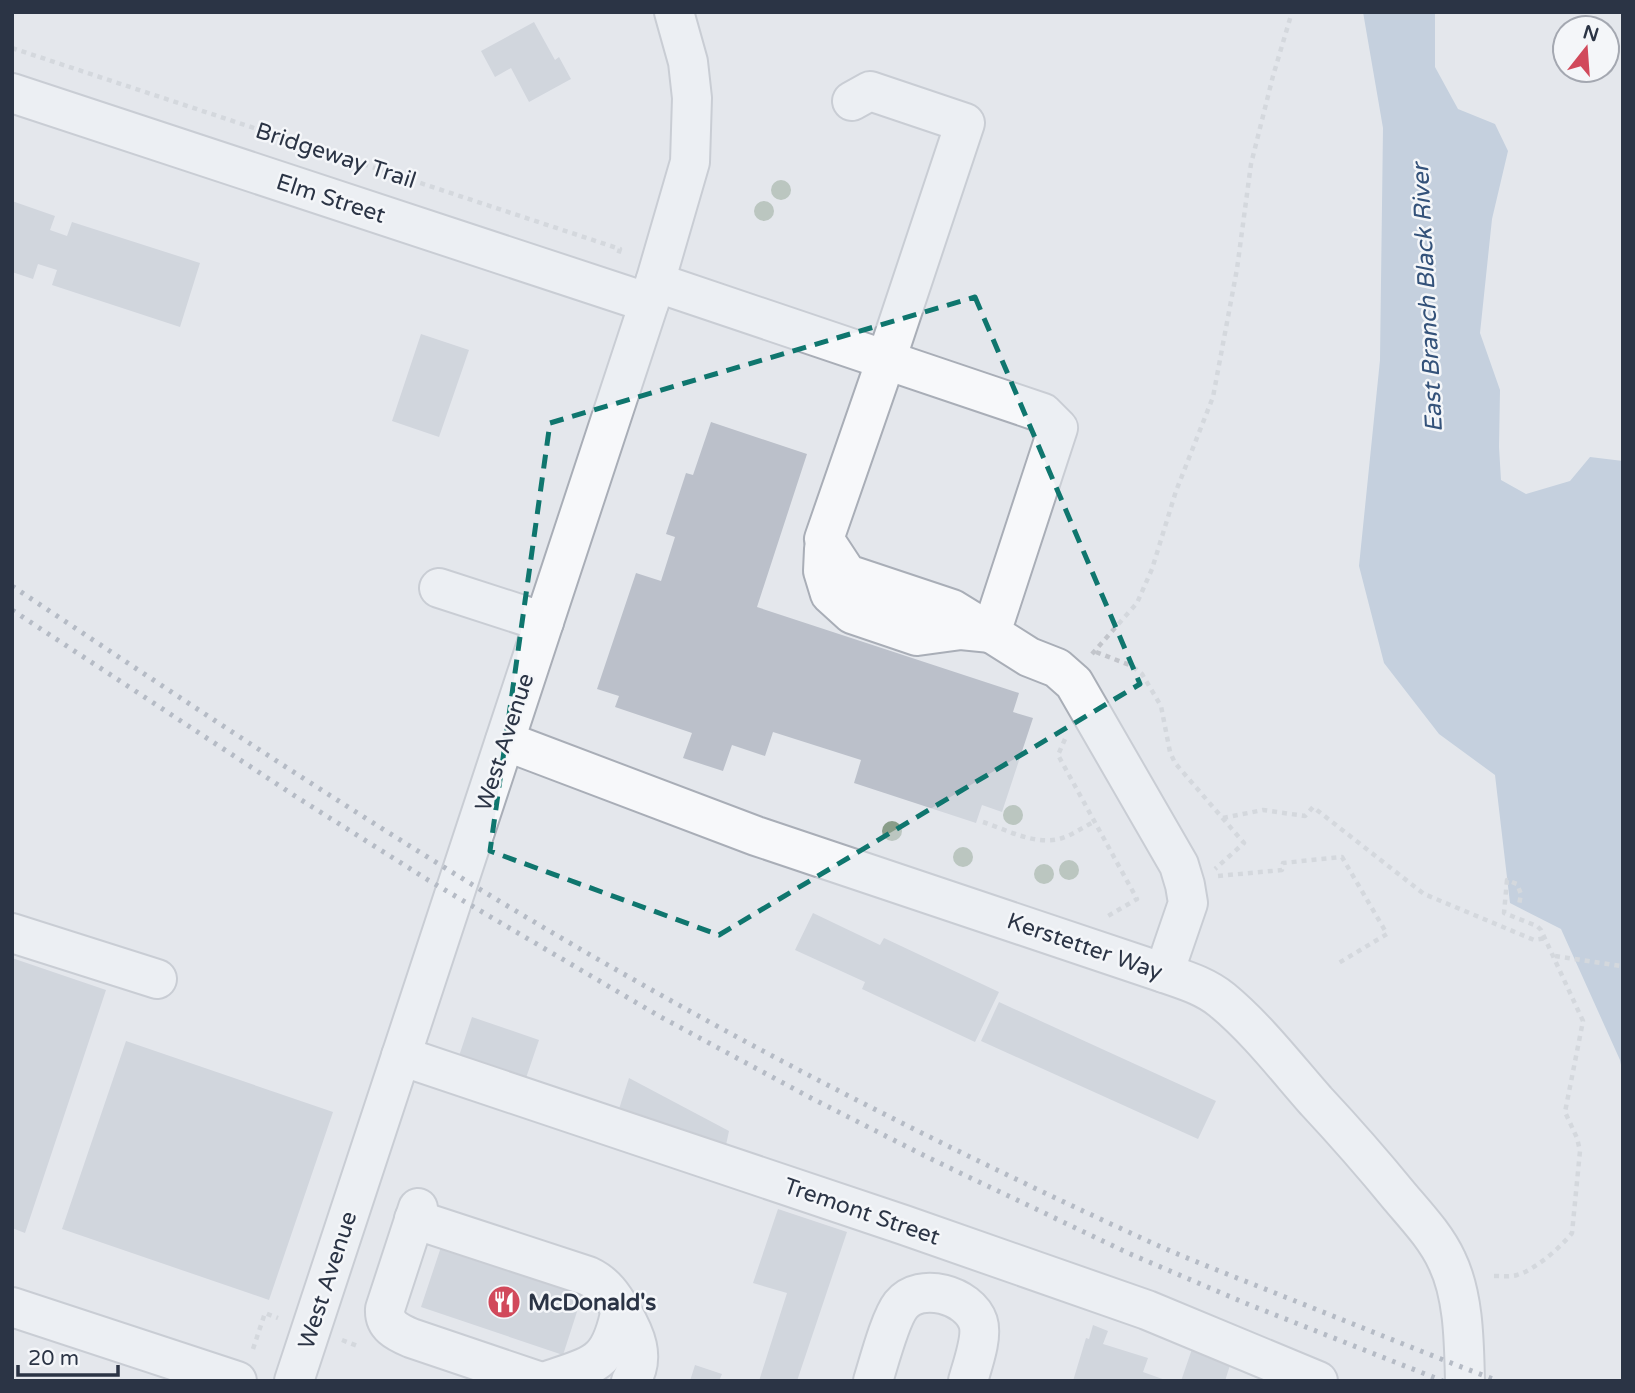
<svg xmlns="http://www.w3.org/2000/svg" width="1635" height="1393" viewBox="0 0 1635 1393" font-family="'Varela Round',sans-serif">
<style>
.water{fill:#9fb4cc}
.building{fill:#bbc0ca}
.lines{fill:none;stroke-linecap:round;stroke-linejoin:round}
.minor-casing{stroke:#a9aeb7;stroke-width:42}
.path{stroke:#c2c5cb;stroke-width:4.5;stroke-dasharray:5 5;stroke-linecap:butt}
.minor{stroke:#f7f8fa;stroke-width:38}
.rail{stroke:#7d8696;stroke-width:5;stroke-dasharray:3.5 7;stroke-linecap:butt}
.tree{fill:#899d89}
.marked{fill:none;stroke:#0f766e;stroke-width:5;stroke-dasharray:14 9;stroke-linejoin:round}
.labels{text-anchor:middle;stroke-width:5;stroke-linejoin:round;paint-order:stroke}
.street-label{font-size:23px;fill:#2b3445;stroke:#f4f6f9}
.poi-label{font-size:23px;font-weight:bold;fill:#2b3445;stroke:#f4f6f9;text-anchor:start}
.water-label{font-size:24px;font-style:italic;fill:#34527a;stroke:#f4f6f9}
</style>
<rect width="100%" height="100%" fill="#e4e7ec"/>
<!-- water -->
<polygon class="water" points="1363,12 1435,12 1435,67 1458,109 1495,124 1508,151 1492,219 1480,333 1500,390 1499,447 1501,480 1526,494 1570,481 1590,457 1623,461 1623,1075 1620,1060 1561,929 1510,903 1495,775 1439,734 1384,663 1359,566 1380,360 1383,128"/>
<!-- building -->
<g class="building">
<polygon points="534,22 555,60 559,57 571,79 529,102 511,68 495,77 481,51"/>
<polygon points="12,201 55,216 50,230 67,236 72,222 200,263 180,327 52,285 57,270 38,264 33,279 12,272"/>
<polygon points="421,334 469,350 439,437 392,421"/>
<polygon points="711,422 807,454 757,607 1019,693 1013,712 1033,718 1002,812 982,805 976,823 854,783 861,760 773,732 765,756 732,745 723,771 683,758 692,733 615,707 619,696 597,689 636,573 661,581 675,537 666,534 686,473 693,475"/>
<polygon points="813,913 880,945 884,938 999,992 975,1042 862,989 865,982 795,950"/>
<polygon points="12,958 106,990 25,1233 12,1228"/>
<polygon points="999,1002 1216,1101 1198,1139 981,1041"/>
<polygon points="472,1017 539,1040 526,1078 459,1056"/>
<polygon points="126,1041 333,1112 269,1300 62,1229"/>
<polygon points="629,1078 729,1131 726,1145 619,1109"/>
<polygon points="778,1209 847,1232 797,1381 759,1381 787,1293 753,1283"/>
<polygon points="443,1241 585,1287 563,1355 421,1307"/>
<polygon points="1093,1325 1108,1331 1103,1344 1148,1358 1143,1372 1168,1381 1073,1381 1086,1338 1089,1339"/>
<polygon points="1192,1349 1231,1362 1225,1381 1181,1381"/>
<polygon points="695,1365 722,1374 719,1381 690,1381"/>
</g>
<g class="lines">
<defs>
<g id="minor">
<polyline points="12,93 649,303"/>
<polyline points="852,101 870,91 965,123 886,360 824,539 847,574 952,609 991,633"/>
<polyline points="655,282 1043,413 1058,428 991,633 1029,657 1057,668 1074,683 1179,865 1185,885 1188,903 1164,973"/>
<polyline points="824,549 823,571 830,594 852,614 917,636 961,630 991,633"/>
<polyline points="439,588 544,622"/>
<path d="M505 741 756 836 1164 973C1184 980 1205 986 1222 1000 1257 1029 1286 1067 1316 1101 1345 1132 1373 1164 1400 1197 1417 1217 1436 1237 1447 1261 1464 1296 1464 1343 1465 1381"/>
<polyline points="12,933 157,979"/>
<polyline points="401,1056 904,1225 1147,1310 1318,1381"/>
<path d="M418 1208 385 1309C384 1326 397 1332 411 1338L538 1381"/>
<path d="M414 1219 588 1276C605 1284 613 1296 622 1312 635 1334 646 1357 631 1381"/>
<polyline points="12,1307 237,1381"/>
<polyline points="294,1381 649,303 690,162 692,98 688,62 674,12"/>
<path d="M547 1381C596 1364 610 1364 621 1309"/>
<path d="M873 1381C879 1362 890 1319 901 1305 920 1281 969 1295 978 1322 983 1337 972 1366 968 1381"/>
</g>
</defs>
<!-- minor casing -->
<use href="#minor" class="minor-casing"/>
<!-- path -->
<g class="path">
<polyline points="12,48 620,249 618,255"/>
<polyline points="1096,652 1132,666 1142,674 1161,706 1170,752 1175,763 1244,843 1215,869"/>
<polyline points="1092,654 1137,603 1152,569 1176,491 1213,397 1237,269 1251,164 1273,76 1292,12"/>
<polyline points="1065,739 1058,755 1137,899 1108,916"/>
<polyline points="1223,818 1263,810 1305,816 1313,807 1424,894 1534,940 1546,938"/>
<path d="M983 822C1007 830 1034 845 1059 839 1071 836 1083 827 1094 822"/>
<polyline points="1218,876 1282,870 1283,863 1342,857 1387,934 1337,964"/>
<polyline points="1555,956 1621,966"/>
<path d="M1494 1276C1502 1276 1510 1277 1517 1275 1535 1270 1561 1247 1572 1233L1580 1151 1577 1138 1565 1112 1583 1021 1541 930 1537 926 1504 913 1507 880 1517 884 1521 894 1519 905"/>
<polyline points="342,1340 360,1347"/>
<polyline points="253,1349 265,1313 278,1318"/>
</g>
<!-- minor -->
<use href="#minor" class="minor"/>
<!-- rail -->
<g class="rail">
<path d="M12 586C215 721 417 857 629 977 801 1075 979 1164 1159 1246 1200 1264 1243 1280 1285 1297 1356 1325 1427 1354 1498 1381"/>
<polyline points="12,610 295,796 428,880 659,1016 811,1098 929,1158 1128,1253 1245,1303 1443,1381"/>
</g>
</g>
<!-- trees -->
<g class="tree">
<circle cx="781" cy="190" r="10"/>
<circle cx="764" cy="211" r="10"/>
<circle cx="1013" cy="815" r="10"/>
<circle cx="892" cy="831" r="10"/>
<circle cx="963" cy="857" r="10"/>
<circle cx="1069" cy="870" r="10"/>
<circle cx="1044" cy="874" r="10"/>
</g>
<!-- marked area -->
<path d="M0 0H1635V1393H0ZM975 297 1140 684 719 935 490 851 550 423Z" fill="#e4e7ec" fill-opacity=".55" fill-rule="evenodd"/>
<path class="marked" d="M975 297 1140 684 719 935 490 851 550 423Z"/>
<!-- icons -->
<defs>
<symbol id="restaurant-disc" viewBox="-11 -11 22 22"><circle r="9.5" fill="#d1495b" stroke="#f4f6f9"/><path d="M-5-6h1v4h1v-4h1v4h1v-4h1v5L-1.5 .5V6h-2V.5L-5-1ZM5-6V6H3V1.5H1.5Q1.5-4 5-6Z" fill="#fff"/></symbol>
</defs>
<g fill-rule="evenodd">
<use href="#restaurant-disc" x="485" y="1283" width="38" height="38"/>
</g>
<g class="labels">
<!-- street labels -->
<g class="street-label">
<text transform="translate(336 155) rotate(18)" y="8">Bridgeway Trail</text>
<text transform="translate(331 198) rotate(18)" y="8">Elm Street</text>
<text transform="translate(504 742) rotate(-72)" y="8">West Avenue</text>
<text transform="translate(1085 946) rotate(19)" y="8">Kerstetter Way</text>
<text transform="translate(862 1211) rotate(19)" y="8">Tremont Street</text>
<text transform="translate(327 1280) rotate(-72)" y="8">West Avenue</text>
</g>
<!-- poi labels -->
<g class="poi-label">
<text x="528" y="1310">McDonald's</text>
</g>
<!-- water labels -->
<g class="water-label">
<text transform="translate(1427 298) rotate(-93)" y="8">East Branch Black River</text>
</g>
</g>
<!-- border -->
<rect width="1635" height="1393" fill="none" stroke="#2b3445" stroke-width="28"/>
<!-- north arrow -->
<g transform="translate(1586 49) rotate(17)"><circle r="33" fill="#f4f6f9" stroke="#a4a8b1" stroke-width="2"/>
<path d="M0-5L12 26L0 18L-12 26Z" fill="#d1495b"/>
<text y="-10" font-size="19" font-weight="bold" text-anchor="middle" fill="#2b3445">N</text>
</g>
<!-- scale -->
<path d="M18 1365v10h100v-10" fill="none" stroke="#2b3445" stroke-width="3.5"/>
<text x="28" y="1365" font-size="21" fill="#2b3445" stroke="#f4f6f9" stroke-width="5" paint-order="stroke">20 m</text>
</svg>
